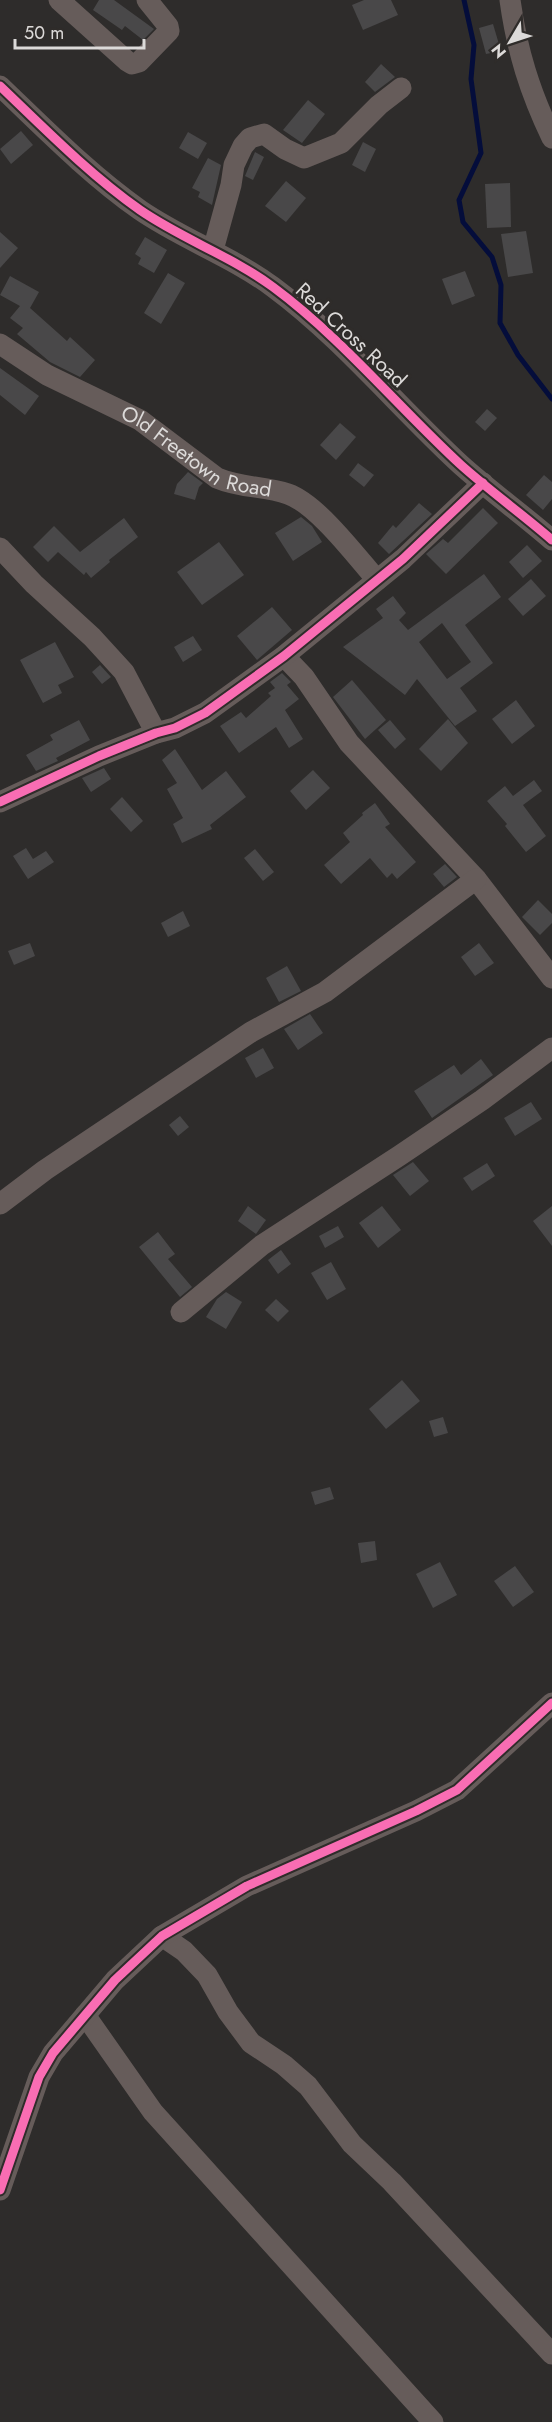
<svg xmlns="http://www.w3.org/2000/svg" width="552" height="2422" viewBox="0 0 552 2422" font-family="Jost,sans-serif">
<style>
.lines{fill:none;stroke-linecap:round;stroke-linejoin:round}
.stream{stroke:#040d3b;stroke-width:5}
.building{fill:#494849;fill-rule:evenodd}
.minor{stroke:#665c5a;stroke-width:21}
.cycleway-casing{stroke:#2f2c2a;stroke-width:13}
.cycleway{stroke:#f96db3;stroke-width:9}
.labels{text-anchor:middle;stroke-width:6;stroke-linejoin:round;paint-order:stroke}
.street-label{font-size:21px;fill:#dcdad9;stroke:#2f2c2a}
</style>
<rect width="100%" height="100%" fill="#2e2c2b"/>
<g class="lines">
<!-- stream -->
<polyline class="stream" points="464,0 474,45 471,79 481,153 459,200 463,222 492,257 501,285 500,323 518,355 552,399"/>
</g>
<!-- building -->
<g class="building">
<polygon points="99,0 114,0 154,29 143,40 125,26 122,30 93,10"/>
<polygon points="364,0 391,0 398,15 363,30 352,5"/>
<polygon points="493,24 501,51 486,54 479,28"/>
<polygon points="381,64 395,77 375,92 365,82"/>
<polygon points="308,100 325,114 302,143 283,130"/>
<polygon points="21,131 33,145 11,164 0,149"/>
<polygon points="188,132 207,143 198,159 179,148"/>
<polygon points="363,142 376,149 365,172 352,165"/>
<polygon points="255,152 264,157 253,180 245,176"/>
<polygon points="208,158 221,165 212,205 198,197 200,192 192,188"/>
<polygon points="286,181 306,198 286,222 265,206"/>
<polygon points="510,183 511,227 487,228 485,184"/>
<polygon points="526,231 533,273 508,277 501,234"/>
<polygon points="0,232 18,248 0,268"/>
<polygon points="145,237 167,250 154,273 138,264 141,258 135,254"/>
<polygon points="465,271 475,296 452,305 442,279"/>
<polygon points="168,273 185,283 161,324 144,313"/>
<polygon points="10,276 39,292 30,308 67,341 70,337 95,360 80,377 50,362 17,334 23,328 10,318 20,306 0,295"/>
<polygon points="0,368 39,396 25,415 0,395"/>
<polygon points="487,409 497,418 485,431 475,422"/>
<polygon points="340,423 356,437 336,460 320,445"/>
<polygon points="358,463 374,475 364,487 349,475"/>
<polygon points="188,472 203,483 199,487 195,500 174,494 177,484"/>
<polygon points="544,475 552,482 552,499 543,510 526,495"/>
<polygon points="419,503 432,514 389,554 378,543 393,525 396,528"/>
<polygon points="483,508 498,523 446,574 426,554 443,539 448,543"/>
<polygon points="301,517 312,526 322,542 293,561 275,533"/>
<polygon points="124,518 138,537 109,560 110,562 91,578 86,572 84,575 58,552 48,562 33,547 54,526 80,552"/>
<polygon points="219,542 244,575 202,605 177,572"/>
<polygon points="527,545 542,561 523,578 509,562"/>
<path d="M484 574 501 597 465 625 493 663 460 688 477 711 455 726 417 679 405 695 343 647 383 618 376 609 393 596 406 613 399 620 408 630ZM442 623 471 662 447 679 419 642Z"/>
<polygon points="531,579 546,596 523,616 508,599"/>
<polygon points="272,607 292,630 257,660 237,636"/>
<polygon points="193,636 202,650 183,662 174,647"/>
<polygon points="55,642 74,677 58,685 62,693 43,703 20,660"/>
<polygon points="100,665 111,677 102,684 92,672"/>
<polygon points="282,673 291,682 287,685 299,699 285,710 303,739 289,748 276,727 239,753 220,726 241,712 246,718 271,696 268,693 275,688 270,682"/>
<polygon points="352,680 386,720 365,739 333,697"/>
<polygon points="516,700 535,726 512,744 492,719"/>
<polygon points="448,719 468,743 441,771 419,749"/>
<polygon points="79,720 90,740 56,758 58,761 36,771 26,755 53,740 50,735"/>
<polygon points="390,720 406,739 395,749 378,730"/>
<polygon points="175,749 202,790 226,771 246,797 210,825 212,829 182,843 173,824 183,818 167,789 177,783 162,760"/>
<polygon points="104,768 111,779 91,792 82,778"/>
<polygon points="313,770 330,788 306,810 290,791"/>
<polygon points="534,780 542,791 523,805 546,836 526,852 505,826 507,824 487,801 505,786 513,796"/>
<polygon points="122,797 143,821 131,832 110,809"/>
<polygon points="375,803 390,824 385,827 416,862 397,879 392,873 387,878 370,858 341,884 324,865 350,842 343,833 363,815 362,813"/>
<polygon points="26,848 33,859 46,851 54,862 28,879 13,856"/>
<polygon points="255,849 274,872 263,881 244,858"/>
<polygon points="445,864 457,877 444,887 433,874"/>
<polygon points="538,900 552,914 552,923 540,935 522,917"/>
<polygon points="183,911 190,926 168,937 161,923"/>
<polygon points="30,943 35,956 14,965 8,951"/>
<polygon points="479,943 494,963 475,976 461,957"/>
<polygon points="287,966 301,991 279,1002 266,978"/>
<polygon points="310,1014 323,1033 298,1050 284,1029"/>
<polygon points="263,1048 274,1068 256,1078 245,1058"/>
<polygon points="481,1059 493,1075 432,1118 414,1091 454,1065 461,1075"/>
<polygon points="531,1102 542,1119 515,1136 504,1118"/>
<polygon points="180,1116 189,1127 178,1136 169,1125"/>
<polygon points="413,1162 429,1181 410,1196 393,1175"/>
<polygon points="487,1163 495,1176 472,1191 463,1178"/>
<polygon points="248,1206 266,1220 256,1234 238,1221"/>
<polygon points="382,1206 401,1230 378,1248 359,1223"/>
<polygon points="552,1206 552,1246 533,1221"/>
<polygon points="338,1226 344,1237 325,1248 319,1236"/>
<polygon points="158,1232 175,1254 168,1259 192,1287 180,1297 139,1247"/>
<polygon points="281,1250 291,1264 278,1274 268,1260"/>
<polygon points="331,1262 346,1289 327,1300 311,1273"/>
<polygon points="226,1292 242,1302 226,1329 206,1317 217,1299"/>
<polygon points="276,1299 289,1311 278,1322 265,1310"/>
<polygon points="402,1380 420,1401 386,1429 369,1409"/>
<polygon points="443,1417 448,1433 434,1437 429,1421"/>
<polygon points="330,1487 334,1499 315,1505 311,1492"/>
<polygon points="375,1541 377,1560 361,1563 358,1543"/>
<polygon points="440,1562 457,1595 433,1608 416,1574"/>
<polygon points="515,1566 534,1592 513,1607 494,1581"/>
</g>
<g class="lines">
<!-- minor -->
<g class="minor">
<polyline points="59,0 127,61 132,64 139,62 169,31 168,26 147,0"/>
<path d="M510 0C517 51 530 92 552 138"/>
<path d="M0 86C45 129 89 174 140 210 182 239 231 256 273 287 342 338 398 407 461 465 490 491 522 514 552 540"/>
<polyline points="213,250 231,185 234,165 243,146 250,138 264,134 285,149 304,158 341,143 379,105 401,88"/>
<path id="s1" d="M0 344 47 375 140 420 217 478C240 488 265 486 288 494 317 504 356 556 377 580"/>
<polyline points="0,548 34,584 92,637 124,672 156,733"/>
<polyline points="284,656 304,677 349,743 476,879 552,978"/>
<polyline points="0,802 99,756 156,733 175,728 205,713 284,656 403,559 483,483"/>
<polyline points="0,1204 45,1170 251,1032 325,992 476,879"/>
<polyline points="181,1312 262,1245 399,1156 482,1100 552,1048"/>
<polyline points="162,1936 184,1951 207,1975 228,2012 251,2043 284,2065 308,2086 352,2144 392,2182 552,2354"/>
<polyline points="85,2015 153,2112 433,2422"/>
<polyline points="0,2190 39,2077 53,2053 115,1980 162,1936 247,1886 416,1811 457,1790 552,1703"/>
</g>
<defs>
<g id="cycleway">
<path d="M0 86C45 129 89 174 140 210 182 239 231 256 273 287 342 338 398 407 461 465 490 491 522 514 552 540"/>
<polyline points="0,802 99,756 156,733 175,728 205,713 284,656 403,559 483,483"/>
<polyline points="0,2190 39,2077 53,2053 115,1980 162,1936 247,1886 416,1811 457,1790 552,1703"/>
</g>
</defs>
<!-- cycleway casing -->
<use href="#cycleway" class="cycleway-casing"/>
<!-- cycleway -->
<use href="#cycleway" class="cycleway"/>
</g>
<g class="labels">
<!-- street labels -->
<g class="street-label">
<text transform="translate(351 335) rotate(43)" y="7">Red Cross Road</text>
<text dy="7" stroke="none"><textPath href="#s1" startOffset="226">Old Freetown Road</textPath></text>
</g>
</g>
<!-- north arrow -->
<g transform="translate(510 42) rotate(231)" stroke="#2f2c2a" stroke-width="4.5" paint-order="stroke">
<path d="M0-4.5L10 22L0 15L-10 22Z" fill="#dcdad9"/>
<text y="-9" font-size="16" font-weight="bold" text-anchor="middle" fill="#dcdad9">N</text>
</g>
<!-- scale -->
<path d="M15 39v9h129v-9" fill="none" stroke="#dcdad9" stroke-width="3"/>
<text x="24" y="39" font-size="18" fill="#dcdad9" stroke="#2f2c2a" stroke-width="4.5" paint-order="stroke">50 m</text>
</svg>
